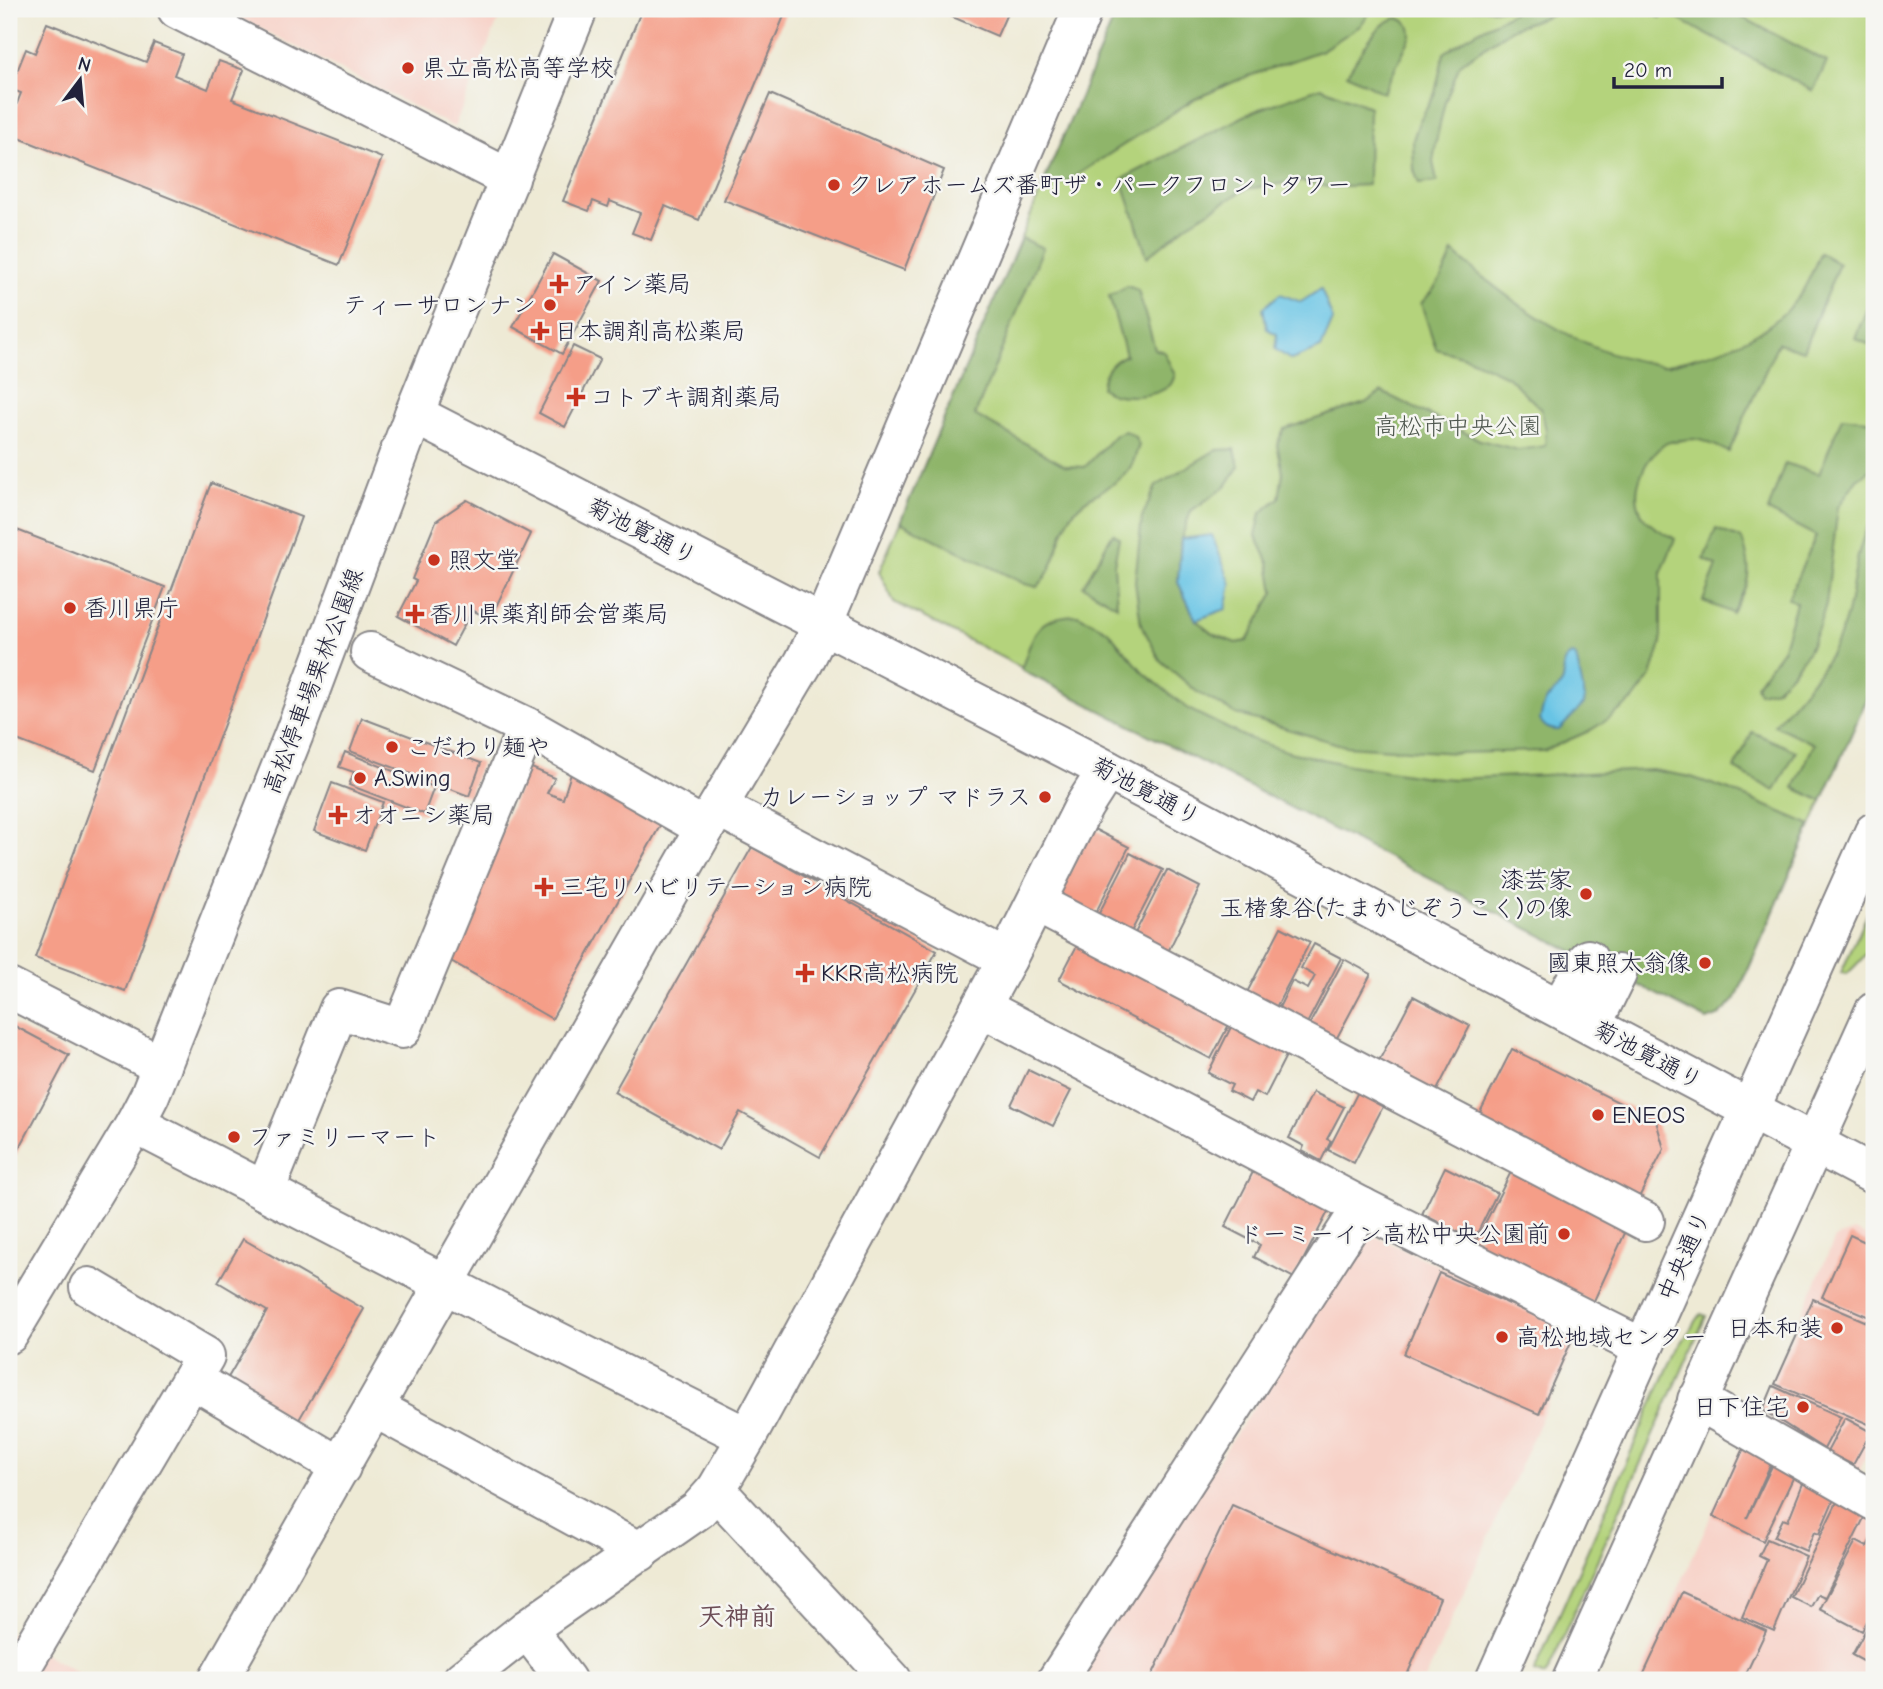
<svg xmlns="http://www.w3.org/2000/svg" width="1883" height="1689" viewBox="0 0 1883 1689" font-family="'Comic Neue','Klee One',sans-serif">
<style>
.built{fill:#f7d1c7}
.green{fill:#b4d37b;stroke:#6b7a5b;stroke-width:2}
.forest{fill:#8fb56b;stroke:#586c53;stroke-width:2}
.water{fill:#67c4e5;stroke:#447390;stroke-width:2}
.building{fill:#f59e88}
.lines{fill:none;stroke-linecap:round;stroke-linejoin:round}
.minor-casing{stroke:#888688;stroke-width:42}
.major-casing{stroke:#888688;stroke-width:42}
.highway-casing{stroke:#888688;stroke-width:42}
.minor{stroke:#fff;stroke-width:38}
.major{stroke:#fff;stroke-width:38}
.highway{stroke:#fff;stroke-width:38}
.poi-dot{fill:#c8321e;stroke:#f6f6f2;stroke-width:2.5}
.labels{text-anchor:middle;stroke-width:5;stroke-linejoin:round;paint-order:stroke}
.poi-label{font-size:24px;fill:#22223b;stroke:#f6f6f2;text-anchor:start}
.park-label{font-size:24px;fill:#4e574e;stroke:#f6f6f2}
.street-label{font-size:24px;fill:#22223b;stroke:#f6f6f2}
.neighbourhood-label{font-size:26px;font-weight:bold;fill:#6c4d56;stroke:#f6f6f2}
</style>
<rect width="100%" height="100%" fill="#f6f6f2"/>
<filter id="ink" filterUnits="userSpaceOnUse"><feTurbulence type="fractalNoise" baseFrequency=".0143" numOctaves="2"/><feDisplacementMap in="SourceGraphic" scale="14" xChannelSelector="R" yChannelSelector="G"/><feConvolveMatrix kernelMatrix="1 2 1 2 8 2 1 2 1" color-interpolation-filters="sRGB"/></filter>
<filter id="wash" filterUnits="userSpaceOnUse"><feTurbulence type="fractalNoise" baseFrequency=".00686" numOctaves="4" result="noise"/><feDisplacementMap in="SourceGraphic" scale="28" xChannelSelector="R" yChannelSelector="G"/><feGaussianBlur stdDeviation="1.57" result="paint"/><feColorMatrix in="noise" values="0 0 0 0 0 0 0 0 0 0 0 0 0 0 0 0 0 1.4 0 .05"/><feComposite in="paint" operator="in"/></filter>
<g filter="url(#wash)">
<rect width="100%" height="100%" fill="#eeead5"/>
<!-- built -->
<g class="built">
<polygon points="222,9 503,9 454,127"/>
<polygon points="1854,1231 1874,1240 1874,1433 1858,1476 1759,1411 1835,1238"/>
<polygon points="1368,1233 1580,1331 1425,1680 1074,1680"/>
<polygon points="1744,1441 1874,1517 1874,1680 1638,1680"/>
<polygon points="9,1633 90,1680 9,1680"/>
</g>
<!-- green -->
<g class="green">
<polygon points="1118,9 1874,9 1874,682 1735,1000 1720,1015 1707,1020 894,602 879,572"/>
<path d="M1874 899C1874 942 1880 943 1847 974L1841 973Z"/>
<polygon points="1701,1314 1706,1316 1548,1671 1545,1676 1534,1672 1674,1354"/>
</g>
<!-- forest -->
<g class="forest">
<polygon points="1118,9 1372,9 1360,26 1322,50 1238,80 1193,100 1066,182 1053,186 1042,186"/>
<polygon points="1519,9 1567,9 1513,28 1460,64 1445,102 1437,137 1433,162 1437,182 1419,184 1414,170 1413,140 1419,122 1435,93 1444,53 1469,36"/>
<polygon points="1644,9 1727,9 1827,62 1813,91 1665,12 1661,18"/>
<path d="M1398 18C1409 22 1411 26 1411 36L1383 93 1347 74C1360 56 1375 21 1398 18Z"/>
<polygon points="1321,87 1369,107 1368,185 1328,187 1299,181 1246,189 1188,224 1147,257 1122,179 1252,112"/>
<path d="M1021 238 1043 248 975 415 1066 466 1085 467 1116 434 1125 431 1134 436 1139 445C1136 452 1135 460 1131 466 1118 489 1087 492 1072 514 1057 537 1058 567 1037 587L1025 584 900 522Z"/>
<path d="M1453 252C1511 303 1581 354 1660 365 1671 367 1685 360 1696 357 1734 348 1775 329 1799 296 1808 284 1814 267 1820 253L1839 264 1803 351 1778 343 1729 452C1718 447 1704 439 1692 439 1685 440 1671 440 1665 444 1645 457 1630 489 1641 512 1646 525 1664 532 1675 539L1661 574V644L1651 676 1633 700 1610 718 1589 731 1544 751 1457 753 1345 746 1236 714 1197 692 1160 660 1141 624 1135 582 1142 517 1156 486 1216 450 1235 449 1239 466 1226 486 1191 511 1181 539 1178 582 1196 620 1215 635 1236 643 1247 641 1274 592 1269 563 1256 536 1261 513 1279 498 1283 473 1277 444 1284 429 1365 403 1382 392 1480 440 1518 450 1545 446 1546 430 1541 409 1507 376 1468 358 1436 349 1421 303C1437 288 1445 273 1453 252Z"/>
<path d="M1127 286 1138 290 1155 349 1164 352 1175 375C1174 377 1172 384 1170 385 1156 398 1115 400 1101 388 1104 371 1111 362 1126 355L1109 296Z"/>
<polygon points="1874,291 1874,347 1855,338"/>
<polygon points="1842,417 1874,421 1874,468 1857,479 1838,507 1826,604 1818,629 1808,651 1795,669 1776,689 1759,693 1756,685 1782,650 1796,603 1788,598 1816,536 1768,511 1785,463 1819,474"/>
<path d="M1874 516V682L1822 801 1794 788 1814 744 1774 725C1803 692 1836 658 1847 614 1855 582 1855 544 1874 516Z"/>
<path d="M1716 529 1742 539C1754 571 1749 585 1732 613L1703 601 1717 566 1704 559Z"/>
<polygon points="1113,533 1119,538 1114,565 1117,606 1083,586"/>
<path d="M1078 615 1107 630 1143 672 1188 709 1245 737 1289 752 1350 765 1428 777 1454 779 1652 770 1691 777 1729 790 1811 825 1735 1000 1720 1015 1707 1020 1021 670C1034 633 1035 616 1078 615Z"/>
<polygon points="1752,732 1796,751 1775,791 1734,769"/>
</g>
<!-- water -->
<g class="water">
<polygon points="1321,289 1333,320 1321,348 1291,360 1275,349 1277,334 1267,329 1263,308 1280,294 1301,302"/>
<polygon points="1212,535 1231,584 1226,609 1196,620 1178,582 1181,539"/>
<path d="M1572 655 1576 657 1585 698 1584 704 1559 730C1550 730 1545 728 1540 720 1542 710 1544 701 1552 694 1553 693 1560 687 1561 685 1569 673 1556 662 1572 655Z"/>
</g>
<g id="blocks">
<!-- building -->
<g class="building">
<polygon points="642,9 787,9 699,220 665,206 651,240 632,233 640,213 610,201 608,207 593,201 589,211 563,201"/>
<polygon points="934,9 1009,9 997,36"/>
<polygon points="47,23 146,62 154,43 182,54 174,75 208,89 219,61 244,70 232,99 382,158 339,265 9,134 9,124 21,93 10,89 26,49 35,53"/>
<polygon points="770,94 944,170 904,270 724,200"/>
<polygon points="553,254 602,281 562,354 513,327"/>
<polygon points="573,346 600,359 565,427 539,413"/>
<polygon points="211,483 301,517 125,991 35,958"/>
<polygon points="467,500 531,534 490,619 472,610 453,646 398,616 416,581 412,579 436,521"/>
<polygon points="9,527 165,587 95,770 9,737"/>
<polygon points="362,718 481,763 469,796 350,751"/>
<polygon points="345,752 434,787 424,814 349,785 354,772 339,767"/>
<polygon points="574,764 665,817 552,1019 451,961 527,766 555,778 547,793 563,799"/>
<polygon points="332,783 383,802 365,850 314,831"/>
<polygon points="1092,828 1129,847 1092,920 1055,901"/>
<polygon points="752,847 937,951 820,1157 740,1112 719,1150 614,1092"/>
<polygon points="1130,853 1163,870 1129,936 1096,919"/>
<polygon points="1167,870 1200,887 1163,962 1129,945"/>
<polygon points="1281,927 1310,942 1271,1017 1242,1002"/>
<polygon points="1083,934 1235,1013 1211,1059 1059,980"/>
<polygon points="1314,944 1341,958 1300,1037 1272,1022 1292,981 1308,989 1315,976 1301,968"/>
<polygon points="1344,959 1371,974 1332,1047 1305,1033"/>
<polygon points="1413,996 1470,1026 1431,1102 1373,1072"/>
<polygon points="1235,1019 1291,1046 1265,1097 1255,1092 1250,1102 1229,1091 1232,1085 1208,1073"/>
<polygon points="9,1023 69,1055 9,1168"/>
<polygon points="1512,1049 1656,1121 1664,1149 1634,1207 1473,1126"/>
<polygon points="1028,1070 1071,1091 1053,1126 1011,1105"/>
<polygon points="1363,1082 1389,1095 1354,1163 1328,1150"/>
<polygon points="1313,1092 1344,1107 1327,1139 1331,1141 1321,1161 1302,1151 1304,1146 1289,1138"/>
<polygon points="1517,1160 1631,1220 1593,1303 1474,1245"/>
<polygon points="1445,1167 1497,1193 1474,1240 1422,1214"/>
<polygon points="1255,1168 1331,1206 1294,1278 1254,1257 1260,1245 1225,1227"/>
<polygon points="1850,1235 1874,1246 1874,1319 1822,1297"/>
<polygon points="243,1239 364,1309 297,1423 226,1381 267,1311 218,1282"/>
<polygon points="1439,1273 1575,1333 1539,1414 1404,1354"/>
<polygon points="1813,1299 1874,1325 1873,1426 1775,1384"/>
<polygon points="1773,1386 1841,1417 1824,1449 1763,1410"/>
<polygon points="1845,1418 1871,1432 1853,1465 1827,1452"/>
<polygon points="1744,1448 1772,1461 1747,1518 1773,1464 1795,1474 1763,1541 1713,1516"/>
<polygon points="1804,1481 1834,1499 1819,1534 1814,1532 1806,1551 1774,1537 1783,1519 1788,1521"/>
<polygon points="1838,1500 1866,1514 1825,1597 1818,1594 1811,1607 1791,1597"/>
<polygon points="1232,1505 1440,1598 1405,1680 1150,1680"/>
<polygon points="1874,1533 1874,1608 1862,1631 1820,1609 1856,1541 1867,1547"/>
<polygon points="1767,1539 1806,1556 1774,1631 1742,1617 1767,1560 1759,1556"/>
<polygon points="1682,1592 1766,1631 1743,1680 1641,1680"/>
<polygon points="1871,1620 1874,1621 1874,1667 1852,1655"/>
</g>
</g>
</g>
<g filter="url(#ink)">
<use href="#blocks" fill-opacity="0" stroke="#888688" stroke-width="2"/>
<g class="lines">
<defs>
<g id="minor">
<polyline points="177,9 510,179"/>
<polyline points="414,414 1107,770 1874,1175"/>
<polyline points="370,652 527,727 705,828"/>
<polyline points="718,807 1007,959"/>
<polyline points="1036,903 1645,1221"/>
<polyline points="9,988 162,1066"/>
<polyline points="981,1007 1362,1207 1643,1348"/>
<polyline points="1560,1008 1588,959"/>
<polyline points="1592,1025 1617,974"/>
<polyline points="135,1124 503,1314 747,1437"/>
<polyline points="265,1191 339,1009 402,1029 527,727"/>
<polyline points="192,1379 341,1467"/>
<polyline points="1697,1400 1874,1501"/>
<polyline points="375,1408 640,1552"/>
<polyline points="716,1490 892,1680"/>
<polyline points="527,1629 566,1680"/>
<polyline points="14,1680 205,1356 89,1287"/>
<polyline points="218,1680 705,828 804,662 823,624 1083,9"/>
<polyline points="462,1680 527,1629 698,1510 716,1490 747,1437 1007,959 1084,806 1107,770"/>
<polyline points="1057,1680 1362,1207"/>
</g>
<polyline id="major" points="9,1334 135,1124 150,1095 294,734 414,414 578,9"/>
<g id="highway">
<polyline points="1495,1680 1874,832"/>
<polyline points="1572,1680 1874,1012"/>
</g>
</defs>
<!-- minor casing -->
<use href="#minor" class="minor-casing"/>
<!-- major casing -->
<use href="#major" class="major-casing"/>
<!-- highway casing -->
<use href="#highway" class="highway-casing"/>
<!-- minor -->
<use href="#minor" class="minor"/>
<!-- major -->
<use href="#major" class="major"/>
<!-- highway -->
<use href="#highway" class="highway"/>
</g>
</g>
<!-- markers -->
<g class="poi-dot">
<circle cx="408" cy="68" r="7"/>
<circle cx="834" cy="185" r="7"/>
<path d="M555.5 273.5h7v7h7v7h-7v7h-7v-7h-7v-7h7z"/>
<circle cx="550" cy="305" r="7"/>
<path d="M536.5 320.5h7v7h7v7h-7v7h-7v-7h-7v-7h7z"/>
<path d="M572.5 386.5h7v7h7v7h-7v7h-7v-7h-7v-7h7z"/>
<circle cx="434" cy="560" r="7"/>
<circle cx="70" cy="608" r="7"/>
<path d="M411.5 603.5h7v7h7v7h-7v7h-7v-7h-7v-7h7z"/>
<circle cx="392" cy="747" r="7"/>
<circle cx="360" cy="778" r="7"/>
<circle cx="1045" cy="797" r="7"/>
<path d="M334.5 804.5h7v7h7v7h-7v7h-7v-7h-7v-7h7z"/>
<path d="M540.5 876.5h7v7h7v7h-7v7h-7v-7h-7v-7h7z"/>
<circle cx="1586" cy="894" r="7"/>
<circle cx="1705" cy="963" r="7"/>
<path d="M801.5 962.5h7v7h7v7h-7v7h-7v-7h-7v-7h7z"/>
<circle cx="1598" cy="1115" r="7"/>
<circle cx="234" cy="1137" r="7"/>
<circle cx="1564" cy="1234" r="7"/>
<circle cx="1837" cy="1328" r="7"/>
<circle cx="1502" cy="1337" r="7"/>
<circle cx="1803" cy="1407" r="7"/>
</g>
<g class="labels">
<!-- poi labels -->
<g class="poi-label">
<text x="422" y="76">県立高松高等学校</text>
<text x="848" y="193">クレアホームズ番町ザ・パークフロントタワー</text>
<text x="573" y="292">アイン薬局</text>
<text x="536" y="313" text-anchor="end">ティーサロンナン</text>
<text x="554" y="339">日本調剤高松薬局</text>
<text x="590" y="405">コトブキ調剤薬局</text>
<text x="448" y="568">照文堂</text>
<text x="84" y="616">香川県庁</text>
<text x="429" y="622">香川県薬剤師会営薬局</text>
<text x="406" y="755">こだわり麺や</text>
<text x="374" y="786">A.Swing</text>
<text x="1031" y="805" text-anchor="end">カレーショップ マドラス</text>
<text x="352" y="823">オオニシ薬局</text>
<text x="1572" y="888" text-anchor="end">漆芸家<tspan x="1572" dy="28">玉楮象谷(たまかじぞうこく)の像</tspan></text>
<text x="560" y="895">三宅リハビリテーション病院</text>
<text x="1691" y="971" text-anchor="end">國東照太翁像</text>
<text x="821" y="981">KKR高松病院</text>
<text x="1612" y="1123">ENEOS</text>
<text x="248" y="1145">ファミリーマート</text>
<text x="1550" y="1242" text-anchor="end">ドーミーイン高松中央公園前</text>
<text x="1823" y="1336" text-anchor="end">日本和装</text>
<text x="1516" y="1345">高松地域センター</text>
<text x="1789" y="1415" text-anchor="end">日下住宅</text>
</g>
<!-- park labels -->
<g class="park-label">
<text x="1458" y="434">高松市中央公園</text>
</g>
<!-- street labels -->
<g class="street-label">
<text transform="translate(642 531) rotate(27)" y="8">菊池寛通り</text>
<text transform="translate(313 681) rotate(-69)" y="8">高松停車場栗林公園線</text>
<text transform="translate(1146 791) rotate(28)" y="8">菊池寛通り</text>
<text transform="translate(1648 1055) rotate(28)" y="8">菊池寛通り</text>
<text transform="translate(1684 1256) rotate(-66)" y="8">中央通り</text>
</g>
<!-- neighbourhood labels -->
<g class="neighbourhood-label">
<text x="737" y="1625">天神前</text>
</g>
</g>
<!-- margin -->
<rect width="1883" height="1689" fill="none" stroke="#f6f6f2" stroke-width="35"/>
<!-- north arrow -->
<g transform="translate(80 80) rotate(16)" stroke="#f6f6f2" stroke-width="5" paint-order="stroke">
<path d="M0-5L12 26L0 18L-12 26Z" fill="#22223b"/>
<text y="-10" font-size="19" font-weight="bold" text-anchor="middle" fill="#22223b">N</text>
</g>
<!-- scale -->
<path d="M1614 77v10h108v-10" fill="none" stroke="#22223b" stroke-width="3.5"/>
<text x="1624" y="77" font-size="21" fill="#22223b" stroke="#f6f6f2" stroke-width="5" paint-order="stroke">20 m</text>
</svg>
